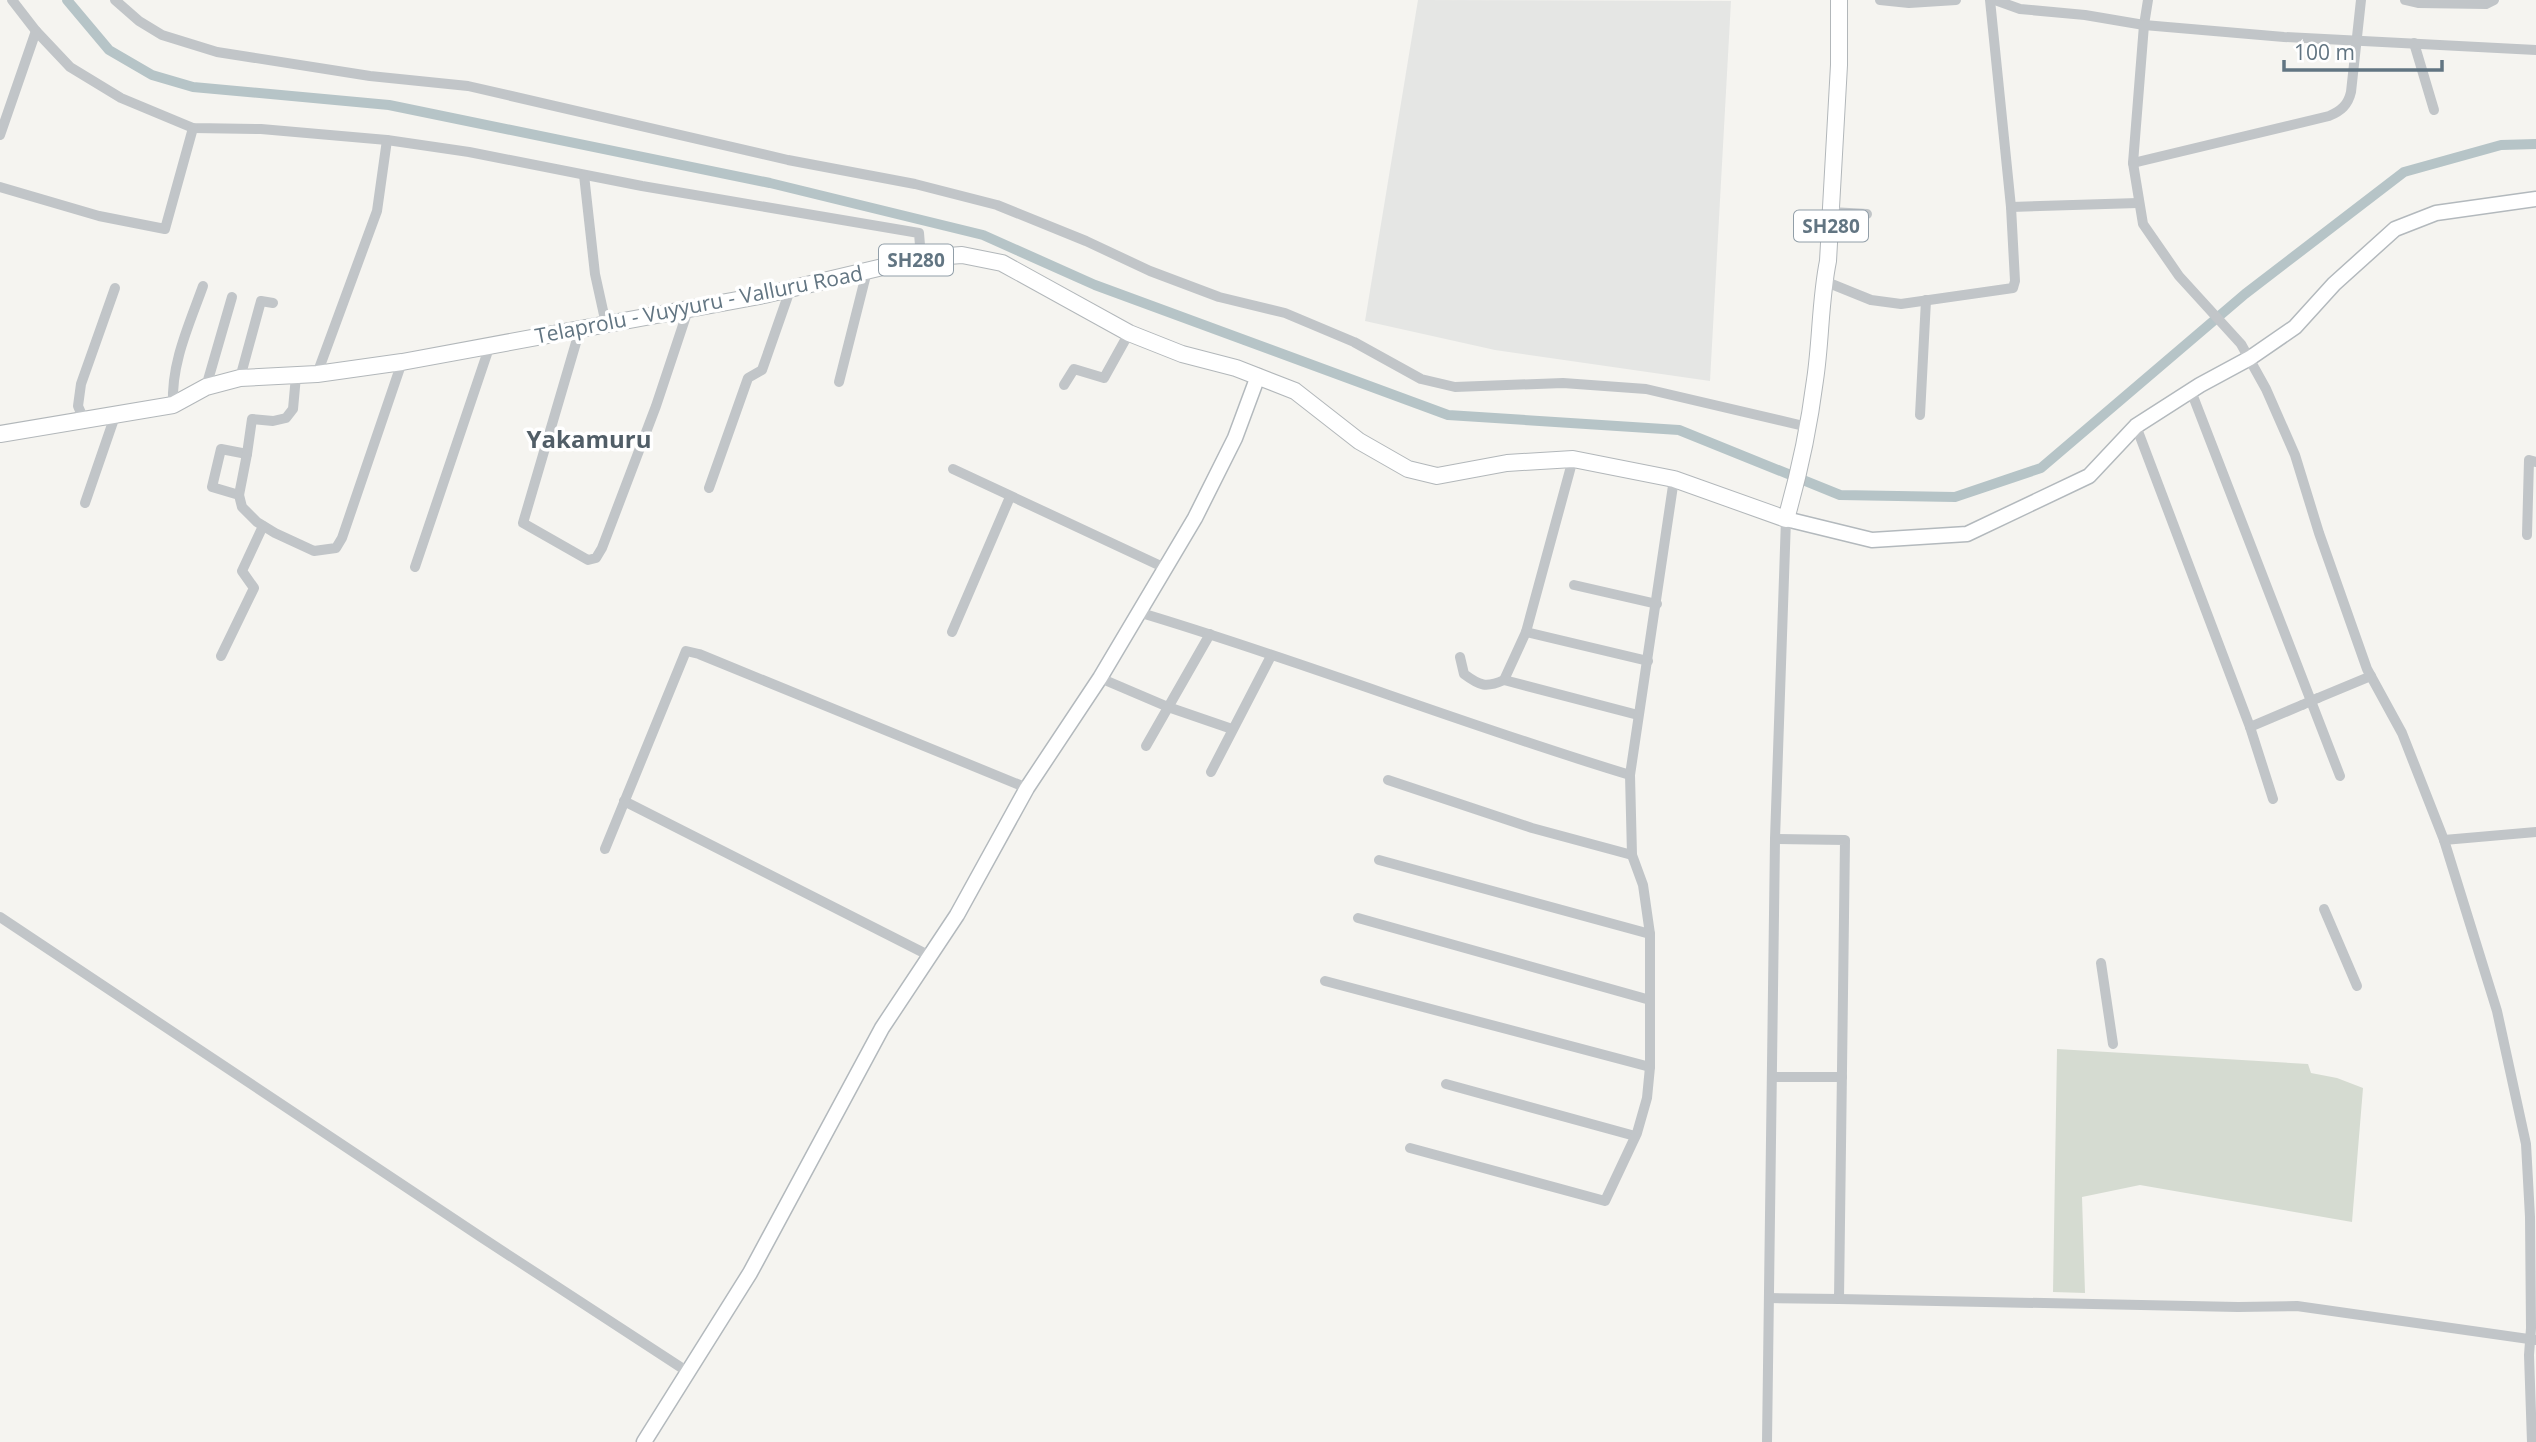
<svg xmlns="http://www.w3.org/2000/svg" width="2536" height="1442" viewBox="0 0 2536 1442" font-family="'Open Sans',sans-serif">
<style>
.built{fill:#e5e6e4}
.green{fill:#d5dbd1}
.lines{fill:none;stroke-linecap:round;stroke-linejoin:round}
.canal{stroke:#b6c4c7;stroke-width:10}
.secondary-casing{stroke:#b3b9bd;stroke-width:17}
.primary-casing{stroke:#b2b7ba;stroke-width:18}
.street{stroke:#c1c5c8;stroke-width:10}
.secondary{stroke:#fff;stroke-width:14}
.primary{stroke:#fff;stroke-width:16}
.street-bridge{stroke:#c1c5c8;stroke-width:10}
.labels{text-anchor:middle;stroke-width:7;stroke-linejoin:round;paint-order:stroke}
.shield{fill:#fff;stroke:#919ea8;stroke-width:2}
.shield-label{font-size:19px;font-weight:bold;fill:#627582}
.street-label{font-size:21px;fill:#627582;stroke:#fff}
.quarter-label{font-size:24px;font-weight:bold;fill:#515e67;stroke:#fff}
</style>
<rect width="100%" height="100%" fill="#f5f4f0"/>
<!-- built -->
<polygon class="built" points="1418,0 1731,1 1710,381 1495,350 1365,321"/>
<!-- green -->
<polygon class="green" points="2057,1049 2308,1064 2311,1073 2337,1078 2363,1088 2352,1222 2140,1185 2082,1197 2085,1293 2053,1292"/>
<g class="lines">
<!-- canal -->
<polyline class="canal" points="67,0 109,50 152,75 193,87 389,105 770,183 983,235 1095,285 1448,415 1679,430 1840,495 1955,497 2041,468 2245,294 2404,172 2501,145 2536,144"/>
<defs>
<g id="secondary">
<polyline points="1786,519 1872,540 1967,534 2089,476 2136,426 2200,385 2250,358 2295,327 2334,284 2395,229 2436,213 2536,199"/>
<polyline points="644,1442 750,1273 882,1028 957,915 1027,788 1100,678 1195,518 1235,438 1258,376"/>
</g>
<path id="primary" d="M0 434 173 405 206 387 240 378 317 374 402 362 764 295 921 258 962 255 1002 263 1129 333 1182 354 1236 368 1295 391 1359 441 1408 469 1437 476 1507 463 1573 459 1674 479 1786 519C1799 474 1809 427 1815 380 1821 341 1820 300 1828 261L1839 65V0"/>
</defs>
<!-- secondary casing -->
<use href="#secondary" class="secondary-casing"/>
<!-- primary casing -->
<use href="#primary" class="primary-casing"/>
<!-- street -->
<g class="street">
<polyline points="12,0 36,31 70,67 121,98 193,128 261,129 387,140 469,152 642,186 919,233 921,258"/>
<polyline points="115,0 139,21 162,35 217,52 370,76 468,86 788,160 915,184 997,205 1086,241 1150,271 1219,297 1285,313 1354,342 1421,379 1455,387 1563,383 1646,389 1808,427"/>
<polyline points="1880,0 1909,3 1956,0"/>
<polyline points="1995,0 2020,9 2085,15 2144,25 2148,0"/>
<polyline points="2405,0 2418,3 2486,4 2494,0"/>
<polyline points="2414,43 2434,110"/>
<polyline points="0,135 36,31"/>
<path d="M2133 163 2329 116C2341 111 2348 105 2351 92L2361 0"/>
<polyline points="584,175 595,274 606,324"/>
<polyline points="0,187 99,216 165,229 193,128"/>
<polyline points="2011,207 2138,203"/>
<polyline points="1831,212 1867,214"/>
<polyline points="1824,281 1871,300 1901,304 2013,288 2015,281 2011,207 1990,0"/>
<polyline points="580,329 523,523 588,560 596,558 602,548 656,406 688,310"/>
<polyline points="317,374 377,211 387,140"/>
<polyline points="296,376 293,409 286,418 273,421 252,419 247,454 221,449 212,487 239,495 242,507 257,522 275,533 314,551 336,548 342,538 402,362"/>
<polyline points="240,378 261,301 273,303"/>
<polyline points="839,382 867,271"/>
<polyline points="1064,385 1074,369 1104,378 1129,333"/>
<polyline points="206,387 232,297"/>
<polyline points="2191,391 2340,776"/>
<path d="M173 405C171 363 189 325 203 286"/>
<polyline points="1920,415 1926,300"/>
<polyline points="84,420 78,406 81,384 115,288"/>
<polyline points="2136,426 2250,727 2273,799"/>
<polyline points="953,469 1165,568"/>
<polyline points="709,488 748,378 762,370 790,290"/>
<polyline points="239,495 247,454"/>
<polyline points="85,503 115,416"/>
<polyline points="2527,535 2529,460 2536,462"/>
<polyline points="415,567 490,345"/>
<polyline points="1574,585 1657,604"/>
<path d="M1138 612C1303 661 1464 725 1630 775"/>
<polyline points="952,632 1010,497"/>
<polyline points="1526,632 1648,661"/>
<polyline points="221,656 254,588 242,571 263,526"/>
<path d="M1460 657 1464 674C1480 686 1486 688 1504 680L1526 632 1573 459"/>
<polyline points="1100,678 1168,707 1232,729"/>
<polyline points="1504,680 1638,715"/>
<polyline points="2318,698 2371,676"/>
<polyline points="2250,727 2302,705"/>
<polyline points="1146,746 1210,634"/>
<polyline points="1211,772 1271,656"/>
<polyline points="1388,780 1532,828 1632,855"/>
<polyline points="624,801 930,956"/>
<polyline points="2444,840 2536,832"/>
<polyline points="605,849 686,651 699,654 1027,788"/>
<polyline points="1379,860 1650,934"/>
<polyline points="2324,909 2357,986"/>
<polyline points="0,917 481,1237 688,1372"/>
<polyline points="1358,918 1650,1000"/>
<polyline points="2101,963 2113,1044"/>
<polyline points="1325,981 1650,1067"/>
<polyline points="1772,1077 1842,1077"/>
<polyline points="1446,1084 1635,1136"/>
<polyline points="1410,1148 1605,1201 1637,1133 1647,1098 1650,1067 1650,934 1643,885 1632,855 1630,775 1674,479"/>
<polyline points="1769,1298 1839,1299 1845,840 1775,839"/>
<polyline points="1839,1299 2238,1307 2297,1306 2536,1340"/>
<polyline points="1767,1442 1775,839 1786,519"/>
<polyline points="2532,1442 2529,1355 2531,1328 2530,1217 2526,1144 2497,1011 2444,840 2402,733 2367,669 2319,533 2295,455 2266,389 2241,344 2179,276 2143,224 2133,163 2144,25 2284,37 2536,50"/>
</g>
<!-- secondary -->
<use href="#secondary" class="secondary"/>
<!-- primary -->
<use href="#primary" class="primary"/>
<!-- street-bridge -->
<polyline class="street-bridge" points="2302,705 2318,698"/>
</g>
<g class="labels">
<!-- shield labels -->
<g class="shield">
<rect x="1794" y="210.5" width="74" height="31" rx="5"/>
<rect x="879" y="244.5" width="74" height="31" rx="5"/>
</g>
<g class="shield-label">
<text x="1831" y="233">SH280</text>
<text x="916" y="267">SH280</text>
</g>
<!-- street labels -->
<g class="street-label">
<text transform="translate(699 305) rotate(-11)" y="7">Telaprolu - Vuyyuru - Valluru Road</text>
</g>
<!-- quarter labels -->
<g class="quarter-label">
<text x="589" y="448">Yakamuru</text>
</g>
</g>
<!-- scale -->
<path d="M2284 60v10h158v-10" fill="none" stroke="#627582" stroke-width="3.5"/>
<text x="2294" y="60" font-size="21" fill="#627582" stroke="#ffffff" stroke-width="5" paint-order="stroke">100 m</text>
</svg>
